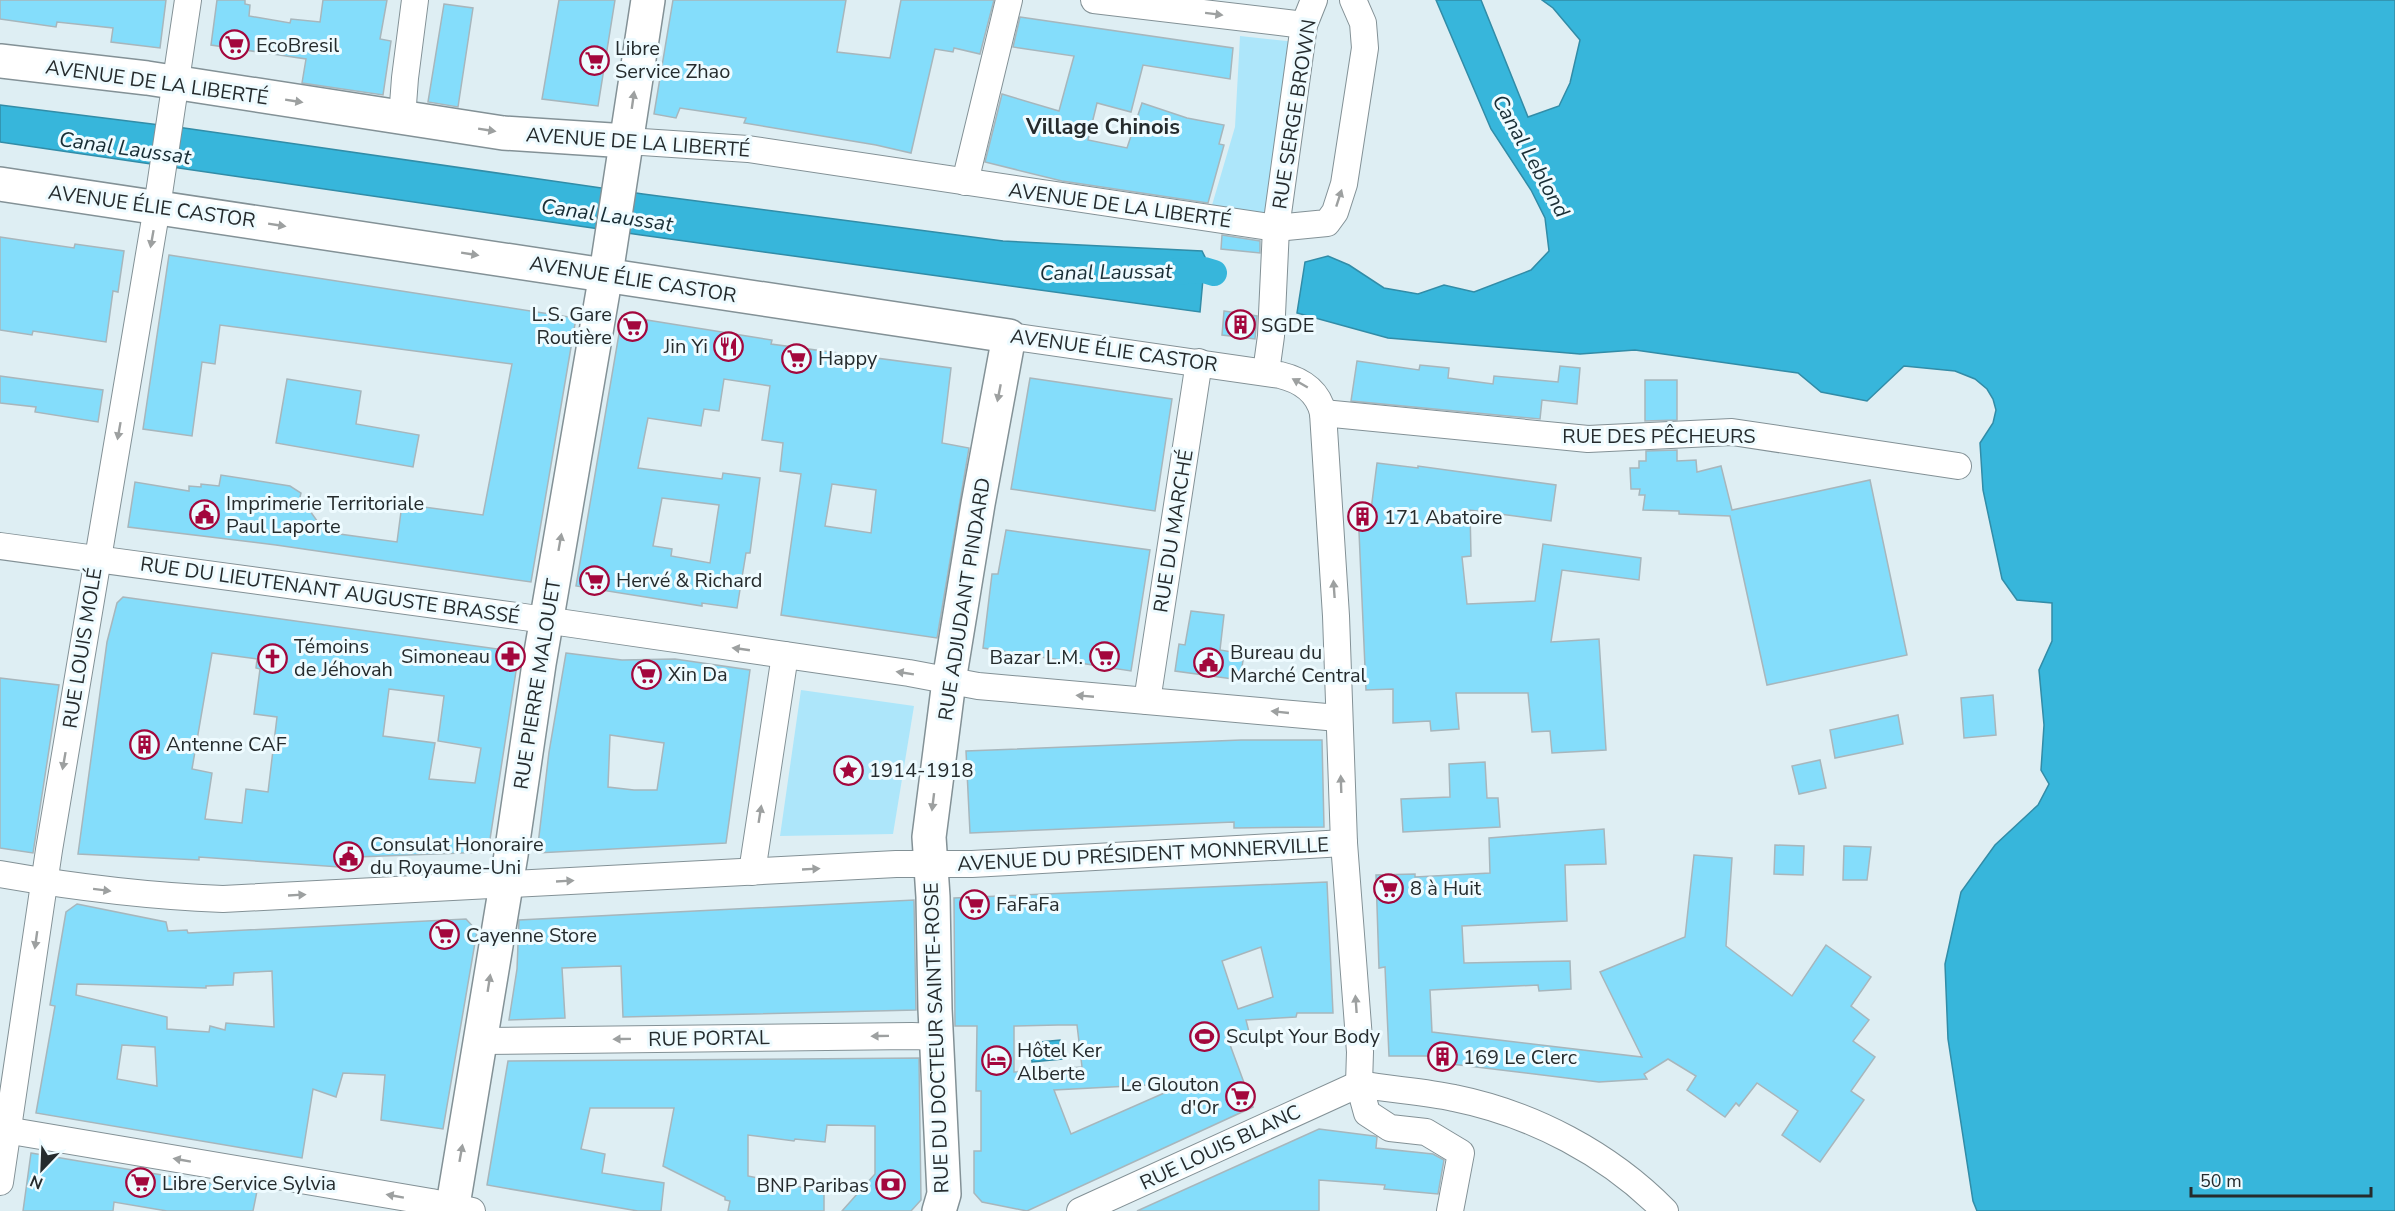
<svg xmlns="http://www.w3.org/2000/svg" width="2395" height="1211" viewBox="0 0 2395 1211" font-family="'Nunito Sans',sans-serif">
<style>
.green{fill:#ade6fa}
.water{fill:#37b6db;stroke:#328ca7;stroke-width:1.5}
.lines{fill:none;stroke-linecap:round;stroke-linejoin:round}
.canal{stroke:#37b6db;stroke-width:26}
.building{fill:#84ddfb;stroke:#a7b6bc;stroke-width:1.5;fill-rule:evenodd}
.street-casing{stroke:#839196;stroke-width:28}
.secondary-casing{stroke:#839196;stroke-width:36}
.street{stroke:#fff;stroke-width:26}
.secondary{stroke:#fff;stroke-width:33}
.oneway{fill:#9da0a0}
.labels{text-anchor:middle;stroke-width:6;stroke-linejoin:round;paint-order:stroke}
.poi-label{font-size:20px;fill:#252b2d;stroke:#eefbff;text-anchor:start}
.street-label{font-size:20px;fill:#252b2d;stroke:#eefbff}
.water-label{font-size:21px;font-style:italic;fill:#182d35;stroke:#eefbff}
.quarter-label{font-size:22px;font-weight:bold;fill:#252b2d;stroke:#eefbff}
</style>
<rect width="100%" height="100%" fill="#deeef3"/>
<!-- green -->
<g class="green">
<polygon points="1240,36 1296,42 1268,222 1210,212 1235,127"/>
<polygon points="801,690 914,706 893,834 780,836"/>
</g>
<!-- water -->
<g class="water">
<polygon points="1436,0 1481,0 1528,117 1559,106 1570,83 1580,40 1553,8 1542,0 2395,0 2395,1211 1977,1211 1973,1201 1948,1039 1945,964 1961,892 1995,845 2038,805 2049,784 2041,770 2044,725 2039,670 2052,641 2052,603 2017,600 2002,579 1983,490 1980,443 1993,423 1996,410 1993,399 1987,389 1975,379 1955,371 1904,366 1867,401 1821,392 1798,373 1635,350 1580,354 1388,338 1297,313 1305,262 1328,256 1349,265 1384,288 1418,294 1444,285 1474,292 1531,270 1549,251 1545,218 1531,190 1491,129"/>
<polygon points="0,105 184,128 643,194 1003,241 1202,251 1205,257 1200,312 641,235 0,142"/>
<polygon points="1060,1040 1062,1059 1032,1062 1030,1043"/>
</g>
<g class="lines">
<!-- canal -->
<polyline class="canal" points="1169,272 1204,270 1214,273"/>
</g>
<!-- building -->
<g class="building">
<polygon points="0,0 166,0 160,48 111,42 113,28 57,22 56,27 0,19"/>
<polygon points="217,0 245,0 245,4 250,5 249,16 290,23 291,19 320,22 323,0 387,0 380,39 391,41 383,95 302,83 306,59 211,45"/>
<polygon points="559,0 615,0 598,106 542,99"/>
<polygon points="673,0 846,0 837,52 890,58 901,0 994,0 980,54 954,48 953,52 935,49 911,153 876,145 744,123 746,118 720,114 680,108 676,118 654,114"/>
<polygon points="444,4 473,8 458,107 428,102"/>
<polygon points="1020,17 1233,48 1230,79 1143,65 1131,112 1097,103 1088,140 1127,148 1142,103 1187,118 1224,125 1219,144 1224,145 1208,203 1062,181 985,162 1002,94 1059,111 1074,56 1013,47"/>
<polygon points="1222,235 1260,241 1260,253 1221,249"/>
<polygon points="0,237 74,248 75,244 124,251 118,292 113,291 106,342 33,331 32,335 0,330"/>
<polygon points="169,255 576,318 531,582 276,545 128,527 135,482 189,491 189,486 201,487 201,484 219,486 221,475 290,486 301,493 300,497 325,532 397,542 402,504 483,515 512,364 220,325 215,364 202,362 192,436 143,429"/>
<polygon points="1224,311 1257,316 1255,339 1222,335"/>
<path d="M622 316 772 340 771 344 951 368 942 443 969 448 937 638 781 615 801 474 780 471 783 443 762 440 770 386 724 379 719 411 704 409 701 426 648 418 638 468 722 479 723 473 760 478 750 553H746L737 608 702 603V606L576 586ZM832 484 876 490 871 533 825 526ZM662 498 719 505 710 563 671 556 672 549 653 546Z"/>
<polygon points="1357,361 1419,370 1420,365 1449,368 1448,378 1493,384 1494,376 1558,382 1560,366 1580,368 1577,404 1542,400 1540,419 1351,401"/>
<polygon points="0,376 103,390 98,422 35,412 36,407 0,403"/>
<polygon points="1030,378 1172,399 1155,511 1011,489"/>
<polygon points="287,379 361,391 356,424 419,435 413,467 276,443"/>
<polygon points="1645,380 1677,380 1677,420 1645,421"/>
<polygon points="1677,450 1677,461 1696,460 1697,472 1721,466 1732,510 1870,480 1907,655 1767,685 1730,516 1679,514 1679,511 1643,510 1645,495 1639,495 1640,489 1631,489 1630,468 1639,468 1639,461 1646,461 1646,451"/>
<polygon points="1377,463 1418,468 1418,466 1556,485 1551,521 1470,510 1471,556 1462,557 1467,604 1535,601 1543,544 1641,558 1639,580 1562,570 1551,642 1599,639 1606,750 1552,753 1550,731 1532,732 1528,693 1456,693 1459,729 1431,731 1430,721 1393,723 1393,689 1366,690 1358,509 1371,510"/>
<polygon points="1006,530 1150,550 1131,671 983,648 992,574 998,574"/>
<path d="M123 597 519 652 488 852 356 857 354 868 199 857V860L78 854 107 642 117 603ZM212 653 257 659 256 668 260 669 254 714 277 717 268 792 246 789 242 823 205 819 212 773 192 769ZM389 689 444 696 438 741 481 748 475 783 429 779 435 743 383 736Z"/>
<polygon points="1191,611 1224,615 1220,650 1244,654 1240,680 1175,671 1179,644 1185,645"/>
<path d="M566 653 622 660 675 659 750 670 726 843 537 853 549 752ZM610 735 664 743 657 790H634L608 787Z"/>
<polygon points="0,678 59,685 33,853 0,848"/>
<polygon points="1993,695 1996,735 1964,738 1961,698"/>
<polygon points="1898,715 1903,744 1835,758 1830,730"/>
<polygon points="1241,740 1322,740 1324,827 1234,828 1234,822 970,833 966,751"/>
<polygon points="1820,760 1826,788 1799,794 1792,766"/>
<polygon points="1485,762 1487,798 1498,798 1500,827 1403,832 1401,799 1450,797 1449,764"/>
<polygon points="1604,829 1606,864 1565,865 1567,921 1462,926 1464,963 1570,961 1571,989 1539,991 1538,985 1430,990 1432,1032 1642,1057 1600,972 1685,937 1694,855 1732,858 1726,946 1792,996 1826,945 1871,977 1851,1006 1869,1020 1853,1041 1875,1057 1851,1091 1864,1100 1820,1162 1782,1135 1798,1111 1757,1083 1739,1106 1736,1103 1725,1117 1687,1090 1696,1076 1668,1059 1644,1074 1647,1079 1599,1082 1443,1063 1440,1061 1441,1056 1389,1056 1385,967 1379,968 1376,875 1415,874 1415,877 1490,873 1489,838"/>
<polygon points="1775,845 1804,846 1803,875 1774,874"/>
<polygon points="1844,846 1871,847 1867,880 1843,880"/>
<path d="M1327 882 1333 1013H1297L1296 1017 1246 1020 1249 1032 1230 1037 1231 1041 1229 1042 1253 1107 1027 1211 982 1202 974 1193V1151H981V1091H976L977 1026H955L954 898ZM1261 947 1273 997 1238 1009 1222 961ZM1058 1025H1077L1082 1067 1014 1072V1026ZM1187 1083 1071 1134 1054 1090Z"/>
<polygon points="914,900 916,1010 623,1017 621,966 562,968 565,1018 509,1020 517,969 519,920"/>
<path d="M77 904 166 922 168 931 187 930 188 933 466 919 477 931 443 1129 381 1120 385 1075 343 1073 336 1097 313 1089 302 1158 36 1113 55 1006 50 1005 66 912ZM272 971 274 1027 226 1023 225 1030 210 1026 209 1032 167 1029V1017L76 995 77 984 206 988V986L233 985 234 973ZM122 1045 155 1047 157 1086 117 1079Z"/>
<polygon points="919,1058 921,1200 911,1211 842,1211 875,1174 875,1126 827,1125 825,1142 795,1139 794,1141 748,1135 748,1176 824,1192 824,1211 728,1211 730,1201 725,1200 725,1197 663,1166 674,1108 590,1108 581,1149 605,1154 602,1173 664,1183 661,1211 638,1211 487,1185 508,1061"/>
<polygon points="1319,1129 1374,1136 1377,1137 1376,1148 1433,1154 1444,1160 1438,1194 1384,1189 1385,1185 1319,1180 1319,1211 1137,1211"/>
<polygon points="31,1153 257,1191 253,1211 167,1211 114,1202 113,1211 23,1211"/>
</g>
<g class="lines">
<defs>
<g id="street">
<polyline points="1094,0 1304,25"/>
<polyline points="402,118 405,78 415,0"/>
<polyline points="627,141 748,149 1276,228 1327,223 1335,212 1344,184 1365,48 1363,23 1353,0"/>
<polyline points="965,182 1009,0"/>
<path d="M1009 336 1280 375C1301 380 1318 391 1323 413L1336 616 1344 843 1360 1052 1359 1084 1367 1113 1390 1128 1426 1132 1461 1153 1450 1211"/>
<polyline points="1266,372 1271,336 1276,228 1304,25 1314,0"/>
<polyline points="1323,413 1588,439 1732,432 1958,466"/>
<polyline points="0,546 517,616 909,673 978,686 1338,718"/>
<polyline points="1147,701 1199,362"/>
<polyline points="752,872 785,655"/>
<path d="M0 874C74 887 148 896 223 899L896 864H972L1344 843"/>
<polyline points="480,1041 912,1036 938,1037"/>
<path d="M1359 1084C1391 1090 1423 1091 1454 1098 1533 1114 1609 1154 1665 1211"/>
<polyline points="0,1129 431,1202 472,1211"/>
<polyline points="0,1182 49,850 157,207 188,0"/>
<polyline points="1080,1211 1359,1084"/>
</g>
<g id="secondary">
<polyline points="0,61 147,78 503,133 627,141"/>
<polyline points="0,184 1009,336 978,504 949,681 929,837 933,897 935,1009 944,1194 939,1211"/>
<polyline points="452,1211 511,855 539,664 606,274 648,0"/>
</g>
</defs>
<!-- street casing -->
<use href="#street" class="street-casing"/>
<!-- secondary casing -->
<use href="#secondary" class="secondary-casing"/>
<!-- street -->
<use href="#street" class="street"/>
<!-- secondary -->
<use href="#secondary" class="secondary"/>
</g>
<!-- one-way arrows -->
<defs><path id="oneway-solid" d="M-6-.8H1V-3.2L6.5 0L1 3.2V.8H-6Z" transform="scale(1.5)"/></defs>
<g class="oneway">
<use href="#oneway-solid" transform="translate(1214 14) rotate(7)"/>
<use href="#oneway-solid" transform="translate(633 100) rotate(-82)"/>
<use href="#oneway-solid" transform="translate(294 101) rotate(9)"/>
<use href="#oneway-solid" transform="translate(487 130) rotate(9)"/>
<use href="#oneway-solid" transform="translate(1339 198) rotate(-72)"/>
<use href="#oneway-solid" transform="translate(277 225) rotate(9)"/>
<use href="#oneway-solid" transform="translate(152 239) rotate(100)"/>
<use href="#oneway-solid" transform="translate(470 254) rotate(9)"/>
<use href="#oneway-solid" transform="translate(1300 383) rotate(-150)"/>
<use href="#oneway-solid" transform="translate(999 393) rotate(101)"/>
<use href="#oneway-solid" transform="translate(119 431) rotate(100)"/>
<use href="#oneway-solid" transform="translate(560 542) rotate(-80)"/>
<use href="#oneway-solid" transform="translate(1334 589) rotate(-94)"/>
<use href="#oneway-solid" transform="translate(741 649) rotate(-172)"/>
<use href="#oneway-solid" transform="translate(905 673) rotate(-171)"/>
<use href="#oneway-solid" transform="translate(1085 696) rotate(-175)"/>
<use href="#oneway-solid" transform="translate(1280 712) rotate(-174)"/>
<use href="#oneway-solid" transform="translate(64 761) rotate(100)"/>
<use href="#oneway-solid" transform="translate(1341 784) rotate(-92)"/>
<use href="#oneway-solid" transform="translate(933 802) rotate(97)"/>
<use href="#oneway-solid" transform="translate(760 814) rotate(-81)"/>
<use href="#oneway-solid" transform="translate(811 869) rotate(-3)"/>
<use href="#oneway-solid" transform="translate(565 881) rotate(-3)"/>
<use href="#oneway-solid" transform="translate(102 890) rotate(7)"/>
<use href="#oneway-solid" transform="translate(297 895) rotate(-3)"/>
<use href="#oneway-solid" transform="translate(36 940) rotate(98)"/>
<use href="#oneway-solid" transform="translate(489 983) rotate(-81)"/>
<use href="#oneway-solid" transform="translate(1356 1004) rotate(-94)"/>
<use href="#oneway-solid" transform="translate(880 1036) rotate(179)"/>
<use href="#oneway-solid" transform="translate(622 1039) rotate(179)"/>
<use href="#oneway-solid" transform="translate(461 1153) rotate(-80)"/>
<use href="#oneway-solid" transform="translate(182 1160) rotate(-170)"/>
<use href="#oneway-solid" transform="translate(395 1196) rotate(-170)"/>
</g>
<!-- icons -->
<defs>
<symbol id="supermarket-ring" viewBox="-11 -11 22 22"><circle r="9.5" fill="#eefbff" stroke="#a3073d" stroke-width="1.5"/><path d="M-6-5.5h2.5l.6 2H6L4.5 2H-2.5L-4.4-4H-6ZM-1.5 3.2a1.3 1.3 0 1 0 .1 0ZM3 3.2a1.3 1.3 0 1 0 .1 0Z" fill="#a3073d"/></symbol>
<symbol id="building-ring" viewBox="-11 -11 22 22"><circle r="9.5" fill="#eefbff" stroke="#a3073d" stroke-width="1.5"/><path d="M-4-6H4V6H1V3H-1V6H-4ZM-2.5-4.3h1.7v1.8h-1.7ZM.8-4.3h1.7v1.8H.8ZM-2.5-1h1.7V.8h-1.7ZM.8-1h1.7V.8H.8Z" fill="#a3073d"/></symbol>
<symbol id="restaurant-ring" viewBox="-11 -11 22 22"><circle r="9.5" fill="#eefbff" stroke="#a3073d" stroke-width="1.5"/><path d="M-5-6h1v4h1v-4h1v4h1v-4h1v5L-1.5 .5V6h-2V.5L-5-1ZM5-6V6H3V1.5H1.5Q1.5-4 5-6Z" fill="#a3073d"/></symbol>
<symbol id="civic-ring" viewBox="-11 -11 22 22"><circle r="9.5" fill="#eefbff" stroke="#a3073d" stroke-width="1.5"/><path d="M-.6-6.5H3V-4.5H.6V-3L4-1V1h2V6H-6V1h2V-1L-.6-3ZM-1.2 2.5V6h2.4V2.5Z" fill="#a3073d"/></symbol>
<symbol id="pharmacy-ring" viewBox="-11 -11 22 22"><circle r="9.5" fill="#eefbff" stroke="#a3073d" stroke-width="1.5"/><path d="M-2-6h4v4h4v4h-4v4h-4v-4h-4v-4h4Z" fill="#a3073d"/></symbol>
<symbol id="church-ring" viewBox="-11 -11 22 22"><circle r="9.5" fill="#eefbff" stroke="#a3073d" stroke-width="1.5"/><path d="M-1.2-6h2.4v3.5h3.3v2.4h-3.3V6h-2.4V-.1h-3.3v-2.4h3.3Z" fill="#a3073d"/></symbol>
<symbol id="sight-ring" viewBox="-11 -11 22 22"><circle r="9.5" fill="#eefbff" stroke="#a3073d" stroke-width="1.5"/><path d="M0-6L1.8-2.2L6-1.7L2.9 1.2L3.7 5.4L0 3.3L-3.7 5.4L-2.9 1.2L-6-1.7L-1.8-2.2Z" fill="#a3073d"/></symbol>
<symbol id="stadium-ring" viewBox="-11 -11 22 22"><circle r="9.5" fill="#eefbff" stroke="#a3073d" stroke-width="1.5"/><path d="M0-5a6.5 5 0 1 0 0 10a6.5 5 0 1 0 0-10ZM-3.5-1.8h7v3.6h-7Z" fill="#a3073d"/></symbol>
<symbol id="hotel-ring" viewBox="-11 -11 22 22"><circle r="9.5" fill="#eefbff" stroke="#a3073d" stroke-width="1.5"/><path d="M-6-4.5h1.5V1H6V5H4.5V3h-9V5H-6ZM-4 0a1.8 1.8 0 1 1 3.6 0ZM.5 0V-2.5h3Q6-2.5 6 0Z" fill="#a3073d"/></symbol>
<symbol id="bank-ring" viewBox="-11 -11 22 22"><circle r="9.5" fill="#eefbff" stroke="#a3073d" stroke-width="1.5"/><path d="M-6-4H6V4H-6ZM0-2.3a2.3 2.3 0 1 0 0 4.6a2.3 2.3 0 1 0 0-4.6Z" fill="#a3073d"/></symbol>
</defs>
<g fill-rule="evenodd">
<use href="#supermarket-ring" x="218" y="28" width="33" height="33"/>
<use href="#supermarket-ring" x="578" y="44" width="33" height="33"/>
<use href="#building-ring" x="1224" y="308" width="33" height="33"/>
<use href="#supermarket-ring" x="616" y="310" width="33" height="33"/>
<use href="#restaurant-ring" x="712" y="330" width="33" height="33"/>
<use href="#supermarket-ring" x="780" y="342" width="33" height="33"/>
<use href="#civic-ring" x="188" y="498" width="33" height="33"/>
<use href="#building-ring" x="1346" y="500" width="33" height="33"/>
<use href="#supermarket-ring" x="578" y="564" width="33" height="33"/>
<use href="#pharmacy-ring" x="494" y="640" width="33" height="33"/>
<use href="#supermarket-ring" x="1088" y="640" width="33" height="33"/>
<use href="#church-ring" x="256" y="642" width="33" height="33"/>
<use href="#civic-ring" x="1192" y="646" width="33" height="33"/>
<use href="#supermarket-ring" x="630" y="658" width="33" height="33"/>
<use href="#building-ring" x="128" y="728" width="33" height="33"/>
<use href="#sight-ring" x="832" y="754" width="33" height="33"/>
<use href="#civic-ring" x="332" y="840" width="33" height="33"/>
<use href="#supermarket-ring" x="1372" y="872" width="33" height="33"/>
<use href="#supermarket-ring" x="958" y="888" width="33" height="33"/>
<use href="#supermarket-ring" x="428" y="918" width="33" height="33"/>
<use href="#stadium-ring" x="1188" y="1020" width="33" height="33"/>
<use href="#building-ring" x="1426" y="1040" width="33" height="33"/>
<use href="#hotel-ring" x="980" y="1044" width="33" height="33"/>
<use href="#supermarket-ring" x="1224" y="1080" width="33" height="33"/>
<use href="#supermarket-ring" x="124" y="1166" width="33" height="33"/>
<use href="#bank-ring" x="874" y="1168" width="33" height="33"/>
</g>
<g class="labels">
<!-- poi labels -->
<g class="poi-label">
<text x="256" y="52">EcoBresil</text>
<text x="615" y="55">Libre<tspan x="615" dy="23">Service Zhao</tspan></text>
<text x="612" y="321" text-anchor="end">L.S. Gare<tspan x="612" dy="23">Routière</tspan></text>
<text x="1261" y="332">SGDE</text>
<text x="708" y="353" text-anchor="end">Jin Yi</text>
<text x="818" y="365">Happy</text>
<text x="226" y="510">Imprimerie Territoriale<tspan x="226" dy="23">Paul Laporte</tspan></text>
<text x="1384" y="524">171 Abatoire</text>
<text x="616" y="587">Hervé &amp; Richard</text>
<text x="294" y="653">Témoins<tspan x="294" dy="23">de Jéhovah</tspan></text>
<text x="1230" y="659">Bureau du<tspan x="1230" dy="23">Marché Central</tspan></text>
<text x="490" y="663" text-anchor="end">Simoneau</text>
<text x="1083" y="664" text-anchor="end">Bazar L.M.</text>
<text x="668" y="681">Xin Da</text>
<text x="166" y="751">Antenne CAF</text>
<text x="869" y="777">1914-1918</text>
<text x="370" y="851">Consulat Honoraire<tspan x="370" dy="23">du Royaume-Uni</tspan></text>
<text x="1410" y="895">8 à Huit</text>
<text x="996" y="911">FaFaFa</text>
<text x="466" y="942">Cayenne Store</text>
<text x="1226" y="1043">Sculpt Your Body</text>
<text x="1017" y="1057">Hôtel Ker<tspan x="1017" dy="23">Alberte</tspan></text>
<text x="1463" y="1064">169 Le Clerc</text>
<text x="1219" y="1091" text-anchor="end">Le Glouton<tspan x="1219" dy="23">d'Or</tspan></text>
<text x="162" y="1190">Libre Service Sylvia</text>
<text x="869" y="1192" text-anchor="end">BNP Paribas</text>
</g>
<!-- street labels -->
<g class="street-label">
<text transform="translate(157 82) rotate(8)" y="7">AVENUE DE LA LIBERTÉ</text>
<text transform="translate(1294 114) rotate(-81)" y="7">RUE SERGE BROWN</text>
<text transform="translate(638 142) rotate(4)" y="7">AVENUE DE LA LIBERTÉ</text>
<text transform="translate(1120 205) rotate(8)" y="7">AVENUE DE LA LIBERTÉ</text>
<text transform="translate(152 206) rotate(8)" y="7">AVENUE ÉLIE CASTOR</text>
<text transform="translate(633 279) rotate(9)" y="7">AVENUE ÉLIE CASTOR</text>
<text transform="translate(1114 350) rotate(8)" y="7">AVENUE ÉLIE CASTOR</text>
<text x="1659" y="443">RUE DES PÊCHEURS</text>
<text transform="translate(1173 531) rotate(-81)" y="7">RUE DU MARCHÉ</text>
<text transform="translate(330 590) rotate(8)" y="7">RUE DU LIEUTENANT AUGUSTE BRASSÉ</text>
<text transform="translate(964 599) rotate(-81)" y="7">RUE ADJUDANT PINDARD</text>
<text transform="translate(82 648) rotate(-81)" y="7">RUE LOUIS MOLÉ</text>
<text transform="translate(537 684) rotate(-81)" y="7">RUE PIERRE MALOUET</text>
<text transform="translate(1143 854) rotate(-3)" y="7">AVENUE DU PRÉSIDENT MONNERVILLE</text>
<text transform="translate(709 1038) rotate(-1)" y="7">RUE PORTAL</text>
<text transform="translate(936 1038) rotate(-92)" y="7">RUE DU DOCTEUR SAINTE-ROSE</text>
<text transform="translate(1220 1147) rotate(-25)" y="7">RUE LOUIS BLANC</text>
</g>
<!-- water labels -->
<g class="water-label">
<text transform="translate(125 148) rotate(8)" y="7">Canal Laussat</text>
<text transform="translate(1531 156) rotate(61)" y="7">Canal Leblond</text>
<text transform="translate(607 215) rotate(8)" y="7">Canal Laussat</text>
<text transform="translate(1106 272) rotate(-1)" y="7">Canal Laussat</text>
</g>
<!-- quarter labels -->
<g class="quarter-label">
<text x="1103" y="134">Village Chinois</text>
</g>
</g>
<!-- north arrow -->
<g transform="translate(42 1169) rotate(203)" stroke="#eefbff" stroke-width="4.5" paint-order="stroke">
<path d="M0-4.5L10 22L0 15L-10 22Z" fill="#252b2d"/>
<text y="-9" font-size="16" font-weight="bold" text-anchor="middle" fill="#252b2d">N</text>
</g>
<!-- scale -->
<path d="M2191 1187v9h180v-9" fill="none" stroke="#252b2d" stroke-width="3"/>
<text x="2200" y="1187" font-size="18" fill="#252b2d" stroke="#eefbff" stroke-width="4.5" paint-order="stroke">50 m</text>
</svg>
